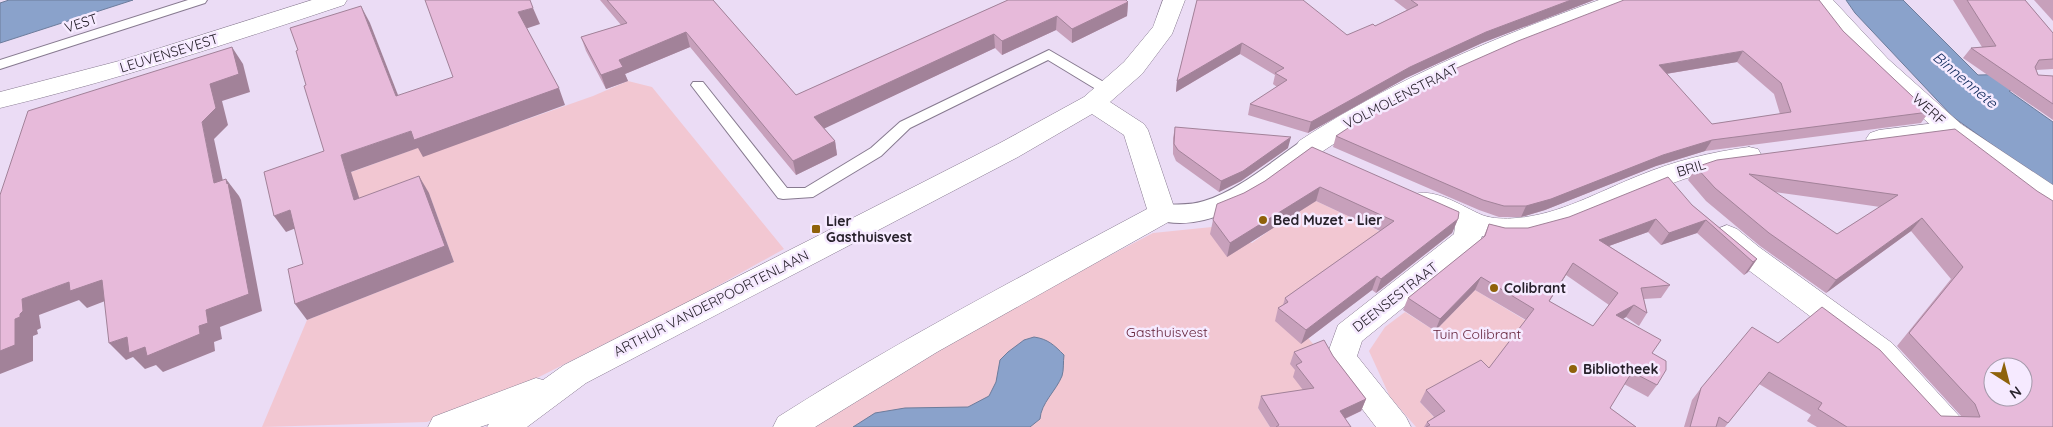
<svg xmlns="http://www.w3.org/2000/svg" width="2053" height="427" viewBox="0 0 2053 427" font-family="Quicksand,sans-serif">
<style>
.green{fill:#f2c7d2}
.water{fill:#8aa2cb;stroke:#6d7c9b}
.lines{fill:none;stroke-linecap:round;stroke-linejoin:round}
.service-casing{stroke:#877a90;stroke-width:2}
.pedestrian-casing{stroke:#877a90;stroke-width:2}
.minor-casing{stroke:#877a90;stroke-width:1}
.tertiary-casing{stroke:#877a90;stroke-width:1}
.service{fill:#fff;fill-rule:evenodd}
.pedestrian{fill:#fff;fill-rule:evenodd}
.minor{fill:#fff;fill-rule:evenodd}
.tertiary{fill:#fff;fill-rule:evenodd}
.wall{fill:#c7a0bb;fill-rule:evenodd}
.shaded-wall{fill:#a28299}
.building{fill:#e7bada;stroke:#a28299;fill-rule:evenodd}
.poi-dot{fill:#8f620b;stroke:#f6eaff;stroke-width:2}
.labels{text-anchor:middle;stroke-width:5;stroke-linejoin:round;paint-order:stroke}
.street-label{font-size:14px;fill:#28222c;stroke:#f6eaff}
.poi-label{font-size:14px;font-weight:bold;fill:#28222c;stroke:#f6eaff;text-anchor:start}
.park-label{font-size:14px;fill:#64233a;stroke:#f6eaff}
.water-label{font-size:15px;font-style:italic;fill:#0d285a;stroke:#f6eaff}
</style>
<rect width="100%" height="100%" fill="#ebdcf5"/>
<!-- green -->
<g class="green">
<polygon points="628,81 652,87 784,249 692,300 537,378 427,422 262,427 307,320 454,262 429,193 365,215 349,173 420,147 488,133 593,96"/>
<polygon points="1316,201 1381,232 1303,332 1320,352 1298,374 1307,396 1258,408 1270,427 811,427 1021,302 1153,233 1212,227 1252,243 1307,204 1309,205"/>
<polygon points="1475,290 1533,325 1484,380 1420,402 1439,423 1432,427 1416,427 1390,397 1369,351 1385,327 1405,312 1435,331"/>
</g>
<!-- water -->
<g class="water">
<polygon points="9,0 133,0 0,43 0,3"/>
<polygon points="1846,0 1903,0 1978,75 2023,74 2037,84 2009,91 2053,122 2053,188 1953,117 1855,13"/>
<path d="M1034 337C1048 339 1054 345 1064 355 1063 362 1064 370 1062 376 1056 391 1041 403 1040 419L1030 427H853L875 413 905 408 968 407 989 396 996 382 1000 360 1008 352 1024 340Z"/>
</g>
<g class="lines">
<defs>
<g id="service">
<polygon points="188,0 207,0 205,3 0,69 0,60"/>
<polygon points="1049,50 1114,88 1116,91 1114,94 1104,94 1048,60 910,128 881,156 813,197 783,199 778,198 691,85 693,82 703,82 787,188 805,188 871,148 900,122"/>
</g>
<path id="pedestrian" d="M1308 140 1316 142 1319 148 1316 154C1271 185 1214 238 1154 219L1150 213 1154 207C1170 202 1187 207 1204 201 1239 190 1270 163 1300 142Z"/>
<g id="minor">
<path d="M1163 0H1185L1172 34 1142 74 1110 102 1144 124 1148 130 1176 213 1172 220 937 352 815 427H773L778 417C897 341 1022 276 1147 209L1124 135 1092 114 1018 157 586 383 527 427H487L489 424 480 427H428L433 417 536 378 543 380 564 365 1000 143 1084 97 1124 62 1153 27Z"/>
<path d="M1599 0H1632L1629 5 1533 43 1430 89 1361 126 1317 155 1308 157 1299 155 1295 148 1299 141C1391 81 1495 37 1599 0Z"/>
<polygon points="1952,121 1961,124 1965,130 1961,136 1879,148 1870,145 1866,139 1870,133 1879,130"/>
<path d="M1749 147 1758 149 1762 156 1758 163C1734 170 1708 171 1684 179 1626 199 1544 253 1482 236L1478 247 1362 341 1357 356 1406 417 1411 427H1376L1330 367 1326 358 1338 325 1454 234 1455 226 1415 208 1411 201 1415 194C1436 188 1463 207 1482 215 1493 219 1505 219 1516 218 1559 215 1600 191 1638 176 1674 161 1711 152 1749 147Z"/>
<polygon points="1727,225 1737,229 1759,247 1892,343 1960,417 1965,427 1929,427 1870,361 1739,263 1717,243 1713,236 1717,229"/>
</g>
<g id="tertiary">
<path d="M312 0H347L344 5C230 43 117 80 0 108V92L119 61Z"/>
<polygon points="1809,0 1833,0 1888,59 1961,124 2053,185 2053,209 2043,206 1943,136 1870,71"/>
</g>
</defs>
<!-- service casing -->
<use href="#service" class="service-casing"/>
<!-- pedestrian casing -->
<use href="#pedestrian" class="pedestrian-casing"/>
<!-- minor casing -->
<use href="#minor" class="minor-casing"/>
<!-- tertiary casing -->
<use href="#tertiary" class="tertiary-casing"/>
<!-- service -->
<use href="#service" class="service"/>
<!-- pedestrian -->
<use href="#pedestrian" class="pedestrian"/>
<!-- minor -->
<use href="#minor" class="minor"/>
<!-- tertiary -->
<use href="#tertiary" class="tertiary"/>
</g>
<!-- wall -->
<g class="wall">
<polygon points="600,0 713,0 796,95 1008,0 1128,2 1127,16 1072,43 1056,30 1002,55 995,48 824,128 835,141 837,155 796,175 690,47 625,74 628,81 606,89 586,51 581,37 621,25"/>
<polygon points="1197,0 1347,35 1375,26 1407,10 1394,0 1594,0 1482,43 1406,78 1308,133 1248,115 1250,104 1277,87 1273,84 1275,75 1240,54 1176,92 1177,81"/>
<polygon points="1953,0 2025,0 2053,33 2053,69 2036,70 2038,75 2053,76 2053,120 1963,58 1971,48 1982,47"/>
<polygon points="2034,0 2053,0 2053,21"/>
<path d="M1843 31 1929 112 1921 123 1705 151 1656 166 1545 210 1521 217H1499L1479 210 1333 147 1336 136ZM1737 62 1774 94 1780 114 1712 124 1666 74Z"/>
<polygon points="1175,127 1288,148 1241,181 1219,192 1176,161 1173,154 1173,138"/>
<path d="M1955 129 2053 427H1817L1807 421 1811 415 1759 384 1725 427H1684L1692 400 1701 388 1778 343 1941 416 1962 417 1897 346 1951 279 1911 231 1826 293 1760 246 1706 201 1688 180 1696 167ZM1774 192 1832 200 1880 207 1837 234Z"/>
<polygon points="1312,147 1458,219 1452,233 1376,293 1372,290 1301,344 1275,321 1278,308 1283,305 1285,298 1380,231 1316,201 1227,257 1210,234 1213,220 1244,193 1265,181"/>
<path d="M1692 205 1757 259 1748 272 1744 275 1697 233 1661 245 1648 232 1609 246 1670 285 1661 298 1644 299 1647 313 1639 326 1626 317 1623 319 1652 353 1657 385 1648 397 1624 384 1610 408 1636 427H1424L1427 422 1434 417 1420 402 1426 390 1489 368 1526 320 1475 290 1435 331 1403 310 1408 298 1483 238 1489 224 1505 228H1528ZM1566 275 1609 305 1593 326 1549 301Z"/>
<polygon points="1294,352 1333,356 1366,399 1361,411 1345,419 1351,427 1270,427 1258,408 1261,396 1303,390 1293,377 1295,370 1290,364"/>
</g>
<!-- shaded-wall -->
<g class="shaded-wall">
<polygon points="1571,0 1594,0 1482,43 1406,78 1308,133 1311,122 1410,67 1486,32"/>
<polygon points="1128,2 1127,16 1072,43 1072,29"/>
<polygon points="361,6 370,23 405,113 396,96"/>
<polygon points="533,8 540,24 525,29 518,12"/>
<polygon points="1057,16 1056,30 1002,55 1002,41"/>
<polygon points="686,32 690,47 625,74 628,81 606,89 601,75 619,60"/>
<polygon points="994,34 995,48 817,132 814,117"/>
<polygon points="1242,43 1240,54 1176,92 1177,81"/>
<polygon points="232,47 243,64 250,92 222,101 228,125 214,139 227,200 214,183 202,122 210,84"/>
<polygon points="1743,51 1737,62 1653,76 1659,65"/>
<polygon points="559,88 565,105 423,157 418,148 351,172 365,216 354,200 341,155 411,131"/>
<polygon points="1291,137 1288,148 1241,181 1219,192 1221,181"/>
<polygon points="1712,140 1705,151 1656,166 1545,210 1521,217 1526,206 1663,155"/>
<polygon points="835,141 837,155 796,175 793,161"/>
<polygon points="419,176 429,193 454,262 307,320 295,304"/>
<polygon points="226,179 239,196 241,200 262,311 220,327 222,339 214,342 215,351 163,372 156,365 145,369 133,357 126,360 109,343 127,337 199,326 206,310 227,184"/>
<polygon points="1320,187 1316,201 1227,257 1230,243"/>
<polygon points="290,210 301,226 286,232 274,216"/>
<polygon points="1922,218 1911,231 1826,293 1836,280"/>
<polygon points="1458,219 1452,233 1376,293 1381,279"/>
<polygon points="1656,219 1648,232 1592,252 1599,240"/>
<polygon points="1706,220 1697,233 1661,245 1669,233"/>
<polygon points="1757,259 1748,272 1744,275 1753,262"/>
<polygon points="1573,263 1566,275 1542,313 1549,301"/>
<polygon points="1377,276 1372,290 1301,344 1306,330"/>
<polygon points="1481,277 1475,290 1435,331 1440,319"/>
<polygon points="102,280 118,296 87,308 79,300 39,315 41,328 37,330 38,334 33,336 33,361 0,374 0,351 15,319 20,314 22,299 69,282"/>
<polygon points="1634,305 1626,317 1608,328 1616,315"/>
<polygon points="1366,399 1361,411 1335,423 1340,411"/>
</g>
<!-- building -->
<g class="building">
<polygon points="425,0 530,0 533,8 518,12 559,88 414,140 411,131 341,155 354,200 419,176 445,246 295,304 288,269 303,264 290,210 274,216 264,172 324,151 304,86 306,85 296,51 298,50 290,28 361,6 396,96 453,77"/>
<polygon points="607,0 713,0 796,95 1008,0 1126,0 1128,2 1072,29 1057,16 1002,41 994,34 814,117 835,141 793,161 686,32 619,60 623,67 601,75 581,37 627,23"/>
<polygon points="1197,0 1303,0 1347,35 1373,24 1375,26 1418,5 1411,0 1571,0 1486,32 1410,67 1311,122 1250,104 1287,80 1275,73 1284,68 1242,43 1177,81"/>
<path d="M1624 0H1819L1843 31 1929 112 1712 140 1663 155 1551 199 1526 206H1504L1483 200 1336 136 1368 115 1441 75 1518 41ZM1743 51 1781 83 1791 112 1712 124 1659 65Z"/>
<polygon points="1967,0 2025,0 2053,33 2053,59 2039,60 2035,67 2038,75 2053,76 2053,104 1971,48 1996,46"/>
<polygon points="232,47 239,74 210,84 216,108 202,122 214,183 226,179 227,184 228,183 249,294 206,310 208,323 199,326 200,334 147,356 145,347 129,353 127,337 109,343 102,280 70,291 69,282 22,299 23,311 20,314 20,317 15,319 15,345 0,351 0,195 28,111"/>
<polygon points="1175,127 1291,137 1243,171 1221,181 1178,150 1174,144"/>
<path d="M1955 129 2037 191 2053 201V427H1847L1818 409 1822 403 1769 372 1728 423 1719 417 1716 427H1690L1701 388 1752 327 1778 343 1822 307 1880 350 1941 416 1980 417 1975 404 1909 333 1963 267 1922 218 1836 280 1769 233 1715 188 1696 167 1717 160ZM1749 174 1841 187 1898 195 1837 234ZM1993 367H2023V397H1993Z"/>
<polygon points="1312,147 1459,212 1458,219 1381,279 1377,276 1306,330 1278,308 1288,302 1285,298 1394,221 1320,187 1230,243 1213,220 1217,204 1244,193 1265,181"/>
<path d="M1668 177 1692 205 1757 259 1753 262 1706 220 1669 233 1656 219 1599 240 1670 285 1641 288 1647 313 1634 305 1616 315 1661 340 1652 353 1666 361V370L1657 385 1632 372 1610 408 1636 427H1426L1430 425 1427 422 1445 411 1426 390 1481 360 1489 368 1534 309 1481 277 1440 319 1408 298 1485 236 1489 224 1505 228H1528L1569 217ZM1573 263 1618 293 1593 326 1549 301Z"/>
<polygon points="1324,340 1333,356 1366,399 1340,411 1351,427 1276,427 1279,425 1261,396 1314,388 1296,365 1302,362 1294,352"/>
</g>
<!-- markers -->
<g class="poi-dot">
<circle cx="1263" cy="220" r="5"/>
<rect x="811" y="224" width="10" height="10" rx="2.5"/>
<circle cx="1494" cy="288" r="5"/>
<circle cx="1573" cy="369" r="5"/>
</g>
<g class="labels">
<!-- street labels -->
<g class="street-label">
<text transform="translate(81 23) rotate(-18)" y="5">VEST</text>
<text transform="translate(169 53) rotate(-17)" y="5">LEUVENSEVEST</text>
<text transform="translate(1401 96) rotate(-27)" y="5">VOLMOLENSTRAAT</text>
<text transform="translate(1929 109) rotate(42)" y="5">WERF</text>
<text transform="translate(1691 168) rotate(-17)" y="5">BRIL</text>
<text transform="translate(1395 297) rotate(-38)" y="5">DEENSESTRAAT</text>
<text transform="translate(711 303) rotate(-27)" y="5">ARTHUR VANDERPOORTENLAAN</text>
</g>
<!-- poi labels -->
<g class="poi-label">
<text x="1273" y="225">Bed Muzet - Lier</text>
<text x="826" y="226">Lier<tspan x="826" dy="16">Gasthuisvest</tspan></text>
<text x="1504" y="293">Colibrant</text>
<text x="1583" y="374">Bibliotheek</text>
</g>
<!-- park labels -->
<g class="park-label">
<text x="1167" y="337">Gasthuisvest</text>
<text x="1477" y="339">Tuin Colibrant</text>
</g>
<!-- water labels -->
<g class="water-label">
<text transform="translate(1965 80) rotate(40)" y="5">Binnennete</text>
</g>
</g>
<!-- north arrow -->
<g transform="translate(2008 382) rotate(144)"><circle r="24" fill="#f6eaff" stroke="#a49aab"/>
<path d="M0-4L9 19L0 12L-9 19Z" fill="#8f620b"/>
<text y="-8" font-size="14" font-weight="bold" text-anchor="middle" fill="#28222c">N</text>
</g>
</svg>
